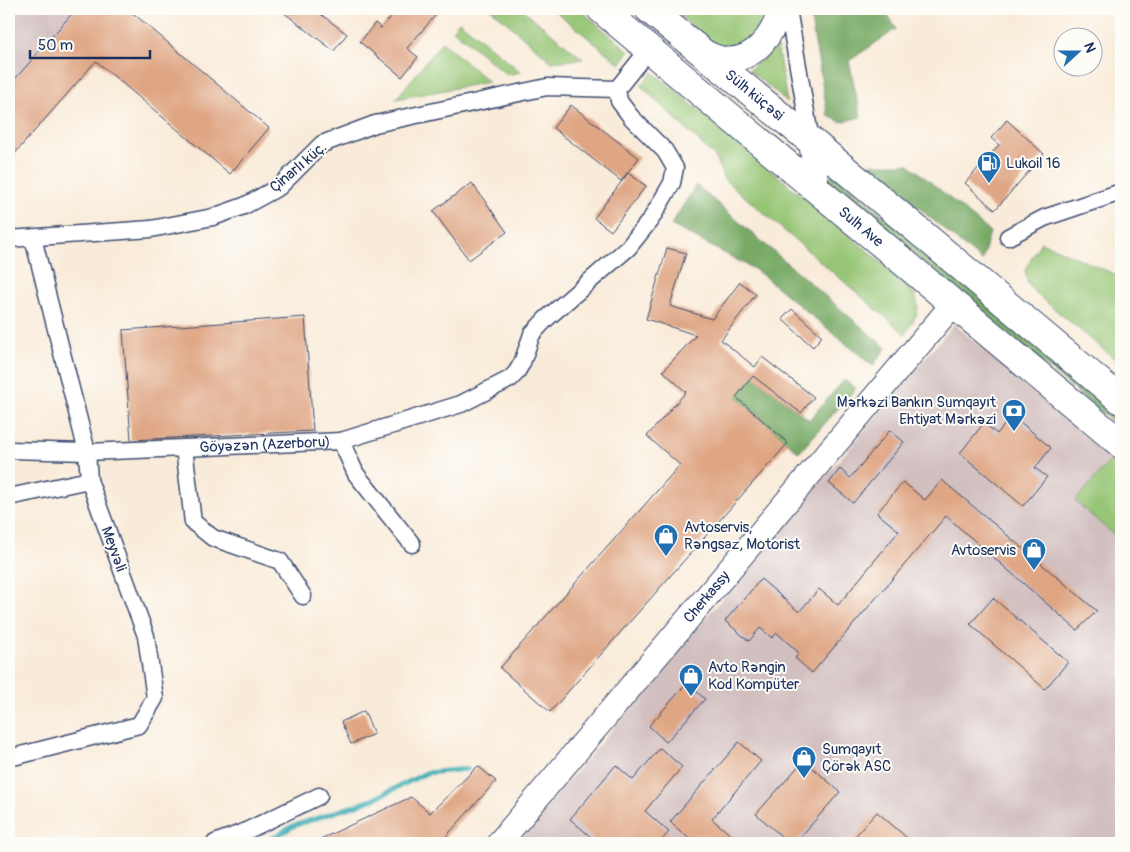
<svg xmlns="http://www.w3.org/2000/svg" width="1130" height="852" viewBox="0 0 1130 852" font-family="Pangolin,sans-serif">
<style>
.industrial{fill:#d2bfc0}
.green{fill:#96c575;stroke:#587a6a}
.forest{fill:#78aa66;stroke:#4a6c62}
.lines{fill:none;stroke-linecap:round;stroke-linejoin:round}
.stream{stroke:#3badb5;stroke-width:5}
.building{fill:#dfa684}
.street-casing{stroke:#3c4b70;stroke-width:19}
.secondary-casing{stroke:#3c4b70;stroke-width:26}
.highway-casing{stroke:#3c4b70;stroke-width:30}
.street{stroke:#fff;stroke-width:16}
.secondary{stroke:#fff;stroke-width:24}
.highway{stroke:#fff;stroke-width:28}
.labels{text-anchor:middle;stroke-width:4;stroke-linejoin:round;paint-order:stroke}
.street-label{font-size:15px;fill:#1b2f5e;stroke:#fdfcf7}
.poi-label{font-size:15px;fill:#1b2f5e;stroke:#fdfcf7;text-anchor:start}
</style>
<rect width="100%" height="100%" fill="#fdfcf7"/>
<filter id="ink" filterUnits="userSpaceOnUse"><feTurbulence type="fractalNoise" baseFrequency=".02" numOctaves="2"/><feDisplacementMap in="SourceGraphic" scale="10" xChannelSelector="R" yChannelSelector="G"/><feConvolveMatrix kernelMatrix="1 2 1 2 8 2 1 2 1" color-interpolation-filters="sRGB"/></filter>
<filter id="wash" filterUnits="userSpaceOnUse"><feTurbulence type="fractalNoise" baseFrequency=".0096" numOctaves="4" result="noise"/><feDisplacementMap in="SourceGraphic" scale="20" xChannelSelector="R" yChannelSelector="G"/><feGaussianBlur stdDeviation="1.12" result="paint"/><feColorMatrix in="noise" values="0 0 0 0 0 0 0 0 0 0 0 0 0 0 0 0 0 1.4 0 .05"/><feComposite in="paint" operator="in"/></filter>
<g filter="url(#wash)">
<rect width="100%" height="100%" fill="#f9ebd9"/>
<!-- industrial -->
<g class="industrial">
<polygon points="9,9 128,9 135,14 9,160"/>
<polygon points="954,324 1087,438 1121,465 1121,841 1119,843 516,843"/>
</g>
<!-- green -->
<g class="green">
<polygon points="491,9 522,9 583,59 552,62"/>
<polygon points="553,9 579,9 629,51 620,64"/>
<path d="M672 9H766C765 21 759 31 749 38 743 43 736 48 729 48 712 48 685 19 672 9Z"/>
<polygon points="459,21 521,72 507,75 453,30"/>
<polygon points="442,42 489,82 396,99"/>
<polygon points="777,47 787,102 749,70"/>
<path d="M653 72 911 287C923 310 918 313 905 334L724 179 715 157 641 86Z"/>
<polygon points="1041,242 1121,277 1121,364 1034,292 1028,284 1025,270"/>
<polygon points="1113,458 1121,465 1121,541 1075,501"/>
</g>
<!-- forest -->
<g class="forest">
<polygon points="809,9 885,9 896,29 849,61 861,117 841,122 828,116"/>
<polygon points="866,164 909,164 990,232 982,261"/>
<polygon points="833,173 1121,415 1121,429 826,181"/>
<polygon points="696,185 886,348 873,366 756,270 671,225"/>
<polygon points="683,349 753,376 809,420 844,380 856,388 799,453"/>
</g>
<g class="lines">
<!-- stream -->
<polyline class="stream" points="265,843 293,826 372,800 426,773 467,769"/>
</g>
<g id="blocks">
<!-- building -->
<g class="building">
<polygon points="76,9 128,9 269,128 230,174 96,61 9,160 9,86"/>
<polygon points="279,9 314,9 347,34 334,51"/>
<polygon points="398,9 441,9 407,48 418,57 402,77 360,42 375,23 381,28"/>
<polygon points="571,105 639,158 621,181 553,128"/>
<polygon points="1007,120 1044,154 995,210 965,183 999,145 991,138"/>
<polygon points="628,173 646,186 611,231 594,218"/>
<polygon points="472,183 507,232 469,260 433,211"/>
<polygon points="667,248 686,253 670,306 712,319 740,282 756,294 721,340 755,367 762,357 814,397 801,413 753,376 736,397 788,443 550,712 500,668 680,465 647,436 686,392 663,371 696,335 646,319"/>
<polygon points="792,309 822,336 813,347 782,319"/>
<polygon points="305,317 313,431 131,440 123,330"/>
<polygon points="1012,415 1051,448 1035,468 1047,477 1023,506 960,453 984,423 997,434"/>
<polygon points="890,430 904,442 853,503 829,483 840,469 850,478"/>
<polygon points="942,480 1097,611 1077,630 946,516 812,673 795,658 799,653 777,633 772,638 760,628 749,641 725,621 761,579 799,612 819,589 838,605 899,531 877,513 903,482 925,500"/>
<polygon points="993,598 1068,662 1045,689 970,624"/>
<polygon points="687,683 705,699 666,742 649,726"/>
<polygon points="364,711 374,734 351,744 341,722"/>
<polygon points="739,742 761,761 712,819 740,843 694,843 670,822"/>
<polygon points="660,748 682,767 645,811 669,832 659,843 598,843 570,819 616,765 633,780"/>
<polygon points="804,760 840,792 795,843 789,843 756,814"/>
<polygon points="478,766 496,781 440,843 312,843 411,797 430,813"/>
<polygon points="877,812 913,843 849,843"/>
</g>
</g>
</g>
<g filter="url(#ink)">
<use href="#blocks" fill-opacity="0" stroke="#3c4b70" stroke-width="1"/>
<g class="lines">
<defs>
<g id="street">
<polyline points="788,9 811,141"/>
<polyline points="1008,237 1044,218 1121,192"/>
<polyline points="9,239 151,229 213,217 244,206 279,187 322,144 375,124 547,87 617,89"/>
<polyline points="341,441 461,404 510,379 516,373 522,363 532,334 546,319 628,248 651,219 672,183 675,168 665,151 631,117 619,101 617,89 649,49"/>
<path id="s1" d="M184 448 341 441 356 474 412 544"/>
<polyline points="9,450 87,452 184,448 193,522 213,538 280,561 303,596"/>
<polyline points="9,497 89,480"/>
<polyline points="9,758 139,725 155,698 146,636 89,480 87,452 33,238"/>
<polyline points="215,843 244,832 319,796"/>
</g>
<g id="secondary">
<path d="M702 51C709 54 717 58 724 59 754 63 774 34 780 9"/>
<polyline points="811,141 817,188"/>
<path id="s2" d="M499 843 954 303"/>
</g>
<g id="highway">
<path id="s3" d="M601 9 1121 444"/>
<path id="s4" d="M649 9 811 141 1121 400"/>
</g>
</defs>
<!-- street casing -->
<use href="#street" class="street-casing"/>
<!-- secondary casing -->
<use href="#secondary" class="secondary-casing"/>
<!-- highway casing -->
<use href="#highway" class="highway-casing"/>
<!-- street -->
<use href="#street" class="street"/>
<!-- secondary -->
<use href="#secondary" class="secondary"/>
<!-- highway -->
<use href="#highway" class="highway"/>
</g>
</g>
<!-- icons -->
<defs>
<symbol id="fuel-pin" viewBox="-11 -11 22 30"><path d="M0 17L-7.5 6A9.5 9.5 0 1 1 7.5 6Z" fill="#1f6fb2" stroke="#fdfcf7"/><path d="M-5.5-6h7V0h2V4h1.3V-2.5L3-4.5l.8-.8L6-3V5H2.5V1h-1V6h-7ZM-4.2-4.7v3.2H.2V-4.7Z" fill="#fff"/></symbol>
<symbol id="bank-pin" viewBox="-11 -11 22 30"><path d="M0 17L-7.5 6A9.5 9.5 0 1 1 7.5 6Z" fill="#1f6fb2" stroke="#fdfcf7"/><path d="M-6-4H6V4H-6ZM0-2.3a2.3 2.3 0 1 0 0 4.6a2.3 2.3 0 1 0 0-4.6Z" fill="#fff"/></symbol>
<symbol id="shop-pin" viewBox="-11 -11 22 30"><path d="M0 17L-7.5 6A9.5 9.5 0 1 1 7.5 6Z" fill="#1f6fb2" stroke="#fdfcf7"/><path d="M-5-2.5h2.3a2.7 3.5 0 0 1 5.4 0H5L5.5 6h-11ZM-1.5-2.5h3a1.5 2.3 0 0 0-3 0Z" fill="#fff"/></symbol>
</defs>
<g fill-rule="evenodd">
<use href="#fuel-pin" x="975" y="149" width="28" height="38"/>
<use href="#bank-pin" x="1000" y="397" width="28" height="38"/>
<use href="#shop-pin" x="652" y="522" width="28" height="38"/>
<use href="#shop-pin" x="1020" y="536" width="28" height="38"/>
<use href="#shop-pin" x="677" y="662" width="28" height="38"/>
<use href="#shop-pin" x="790" y="744" width="28" height="38"/>
</g>
<g class="labels">
<!-- street labels -->
<g class="street-label">
<text dy="5" stroke="none"><textPath href="#s4" startOffset="136">Sülh küçəsi</textPath></text>
<text transform="translate(298 167) rotate(-40)" y="5">Çinarlı küç.</text>
<text dy="5" stroke="none"><textPath href="#s3" startOffset="339">Sulh Ave</textPath></text>
<text dy="5" stroke="none"><textPath href="#s1" startOffset="81">Göyəzən (Azerboru)</textPath></text>
<text transform="translate(114 549) rotate(70)" y="5">Meyvəli</text>
<text dy="5" stroke="none"><textPath href="#s2" startOffset="322">Cherkassy</textPath></text>
</g>
<!-- poi labels -->
<g class="poi-label">
<text x="1006" y="168">Lukoil 16</text>
<text x="996" y="407" text-anchor="end">Mərkəzi Bankın Sumqayıt<tspan x="996" dy="17">Ehtiyat Mərkəzi</tspan></text>
<text x="684" y="532">Avtoservis,<tspan x="684" dy="17">Rəngsaz, Motorist</tspan></text>
<text x="1016" y="555" text-anchor="end">Avtoservis</text>
<text x="708" y="672">Avto Rəngin<tspan x="708" dy="17">Kod Kompüter</tspan></text>
<text x="822" y="754">Sumqayıt<tspan x="822" dy="17">Çörək ASC</tspan></text>
</g>
</g>
<!-- margin -->
<rect width="1130" height="852" fill="none" stroke="#fdfcf7" stroke-width="30"/>
<!-- north arrow -->
<g transform="translate(1078 52) rotate(69)"><circle r="24" fill="#fdfcf7" stroke="#a3aaba"/>
<path d="M0-4L9 19L0 12L-9 19Z" fill="#1f6fb2"/>
<text y="-8" font-size="14" font-weight="bold" text-anchor="middle" fill="#1b2f5e">N</text>
</g>
<!-- scale -->
<path d="M30 50v8h120v-8" fill="none" stroke="#1b2f5e" stroke-width="2.5"/>
<text x="38" y="50" font-size="15" fill="#1b2f5e" stroke="#fdfcf7" stroke-width="4" paint-order="stroke">50 m</text>
</svg>
